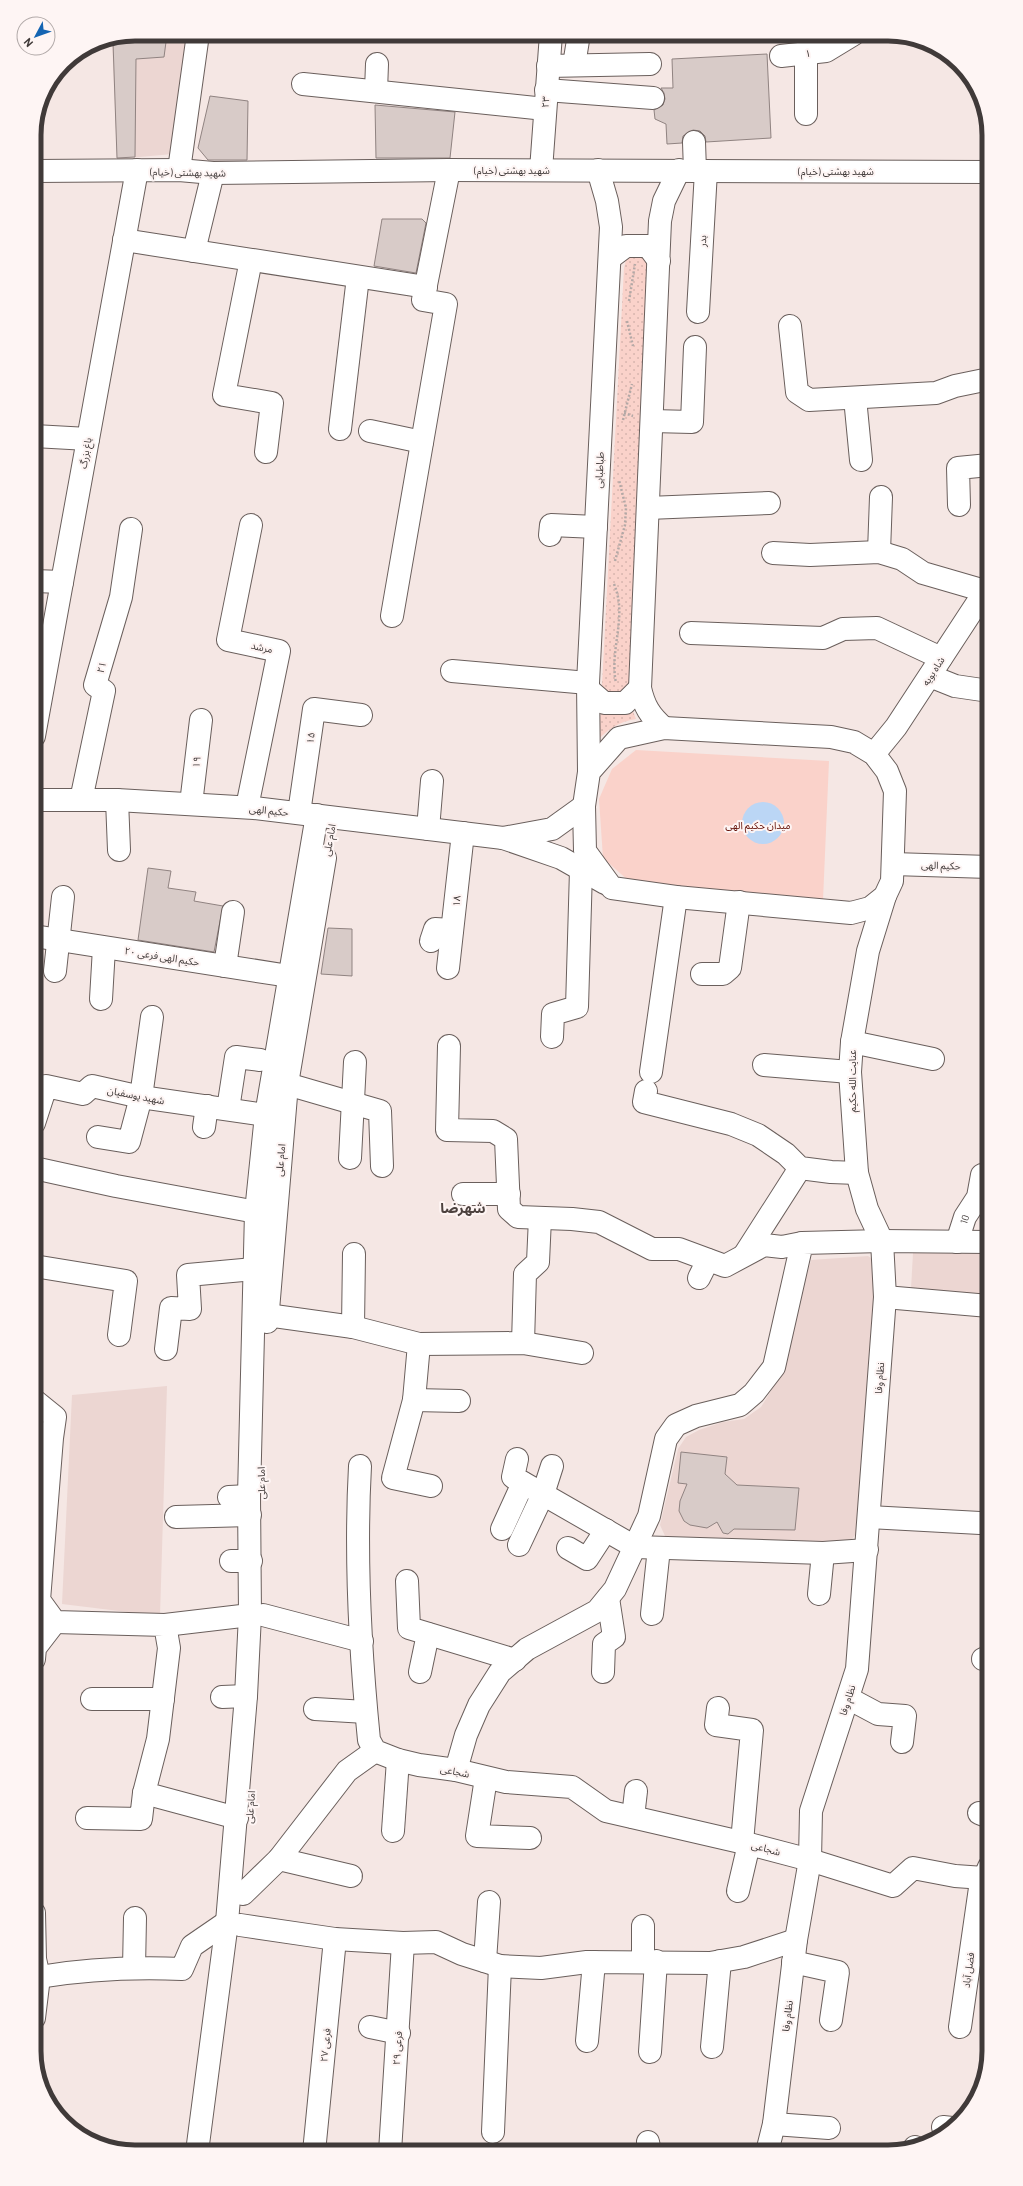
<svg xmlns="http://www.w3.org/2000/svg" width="1023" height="2186" viewBox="0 0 1023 2186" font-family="Barlow,'Noto Sans Arabic',sans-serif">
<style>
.built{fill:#ecd6d2}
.grass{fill:url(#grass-dots)}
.park{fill:#fad2ca}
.water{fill:#bbd6f5}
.building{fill:#d8cbc8;stroke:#908381}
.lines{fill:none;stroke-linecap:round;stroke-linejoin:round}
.minor-casing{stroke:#6a5f5c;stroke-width:24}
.major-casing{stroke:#6a5f5c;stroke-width:24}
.path{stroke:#b3a8a6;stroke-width:2.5;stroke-dasharray:2 2;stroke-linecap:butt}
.minor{stroke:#fff;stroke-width:22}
.major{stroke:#fff;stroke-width:22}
.labels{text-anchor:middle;stroke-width:4;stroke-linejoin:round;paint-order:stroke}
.street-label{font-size:10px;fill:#403a39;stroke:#fef5f4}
.park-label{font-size:10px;fill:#620f06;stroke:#fef5f4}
.district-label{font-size:14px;font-weight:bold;fill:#4d423f;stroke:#fef5f4}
.rim{fill:none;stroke:#403a39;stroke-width:5}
</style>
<defs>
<pattern id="grass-dots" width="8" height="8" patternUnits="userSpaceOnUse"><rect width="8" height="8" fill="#fad2ca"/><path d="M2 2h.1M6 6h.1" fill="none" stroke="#d7b5ae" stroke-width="1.8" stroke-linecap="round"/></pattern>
</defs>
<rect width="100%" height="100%" fill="#f5e7e4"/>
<!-- built -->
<g class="built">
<polygon points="135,34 178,34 177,41 143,42 190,42 173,154 117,159 112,39"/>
<polygon points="913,1253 989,1253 989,1296 911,1289"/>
<polygon points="868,1256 878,1263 856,1534 847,1545 665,1536 660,1525 678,1449 686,1437 699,1430 723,1422 744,1419 761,1407 777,1381 811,1260"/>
<polygon points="167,1386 160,1616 62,1604 72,1395"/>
</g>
<!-- grass -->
<g class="grass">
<polygon points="633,252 649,255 650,271 632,605 631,687 630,691 607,693 602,685 624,268 626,260"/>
<path d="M602 707 632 709 636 719C618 722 608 729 595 743Z"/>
</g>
<!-- park -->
<polygon class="park" points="636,750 829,761 823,900 630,882 603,858 599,799 612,769"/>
<!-- water -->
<circle class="water" cx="763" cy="823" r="21"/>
<!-- building -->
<g class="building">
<polygon points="113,42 166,42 164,57 136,59 135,157 117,158"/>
<polygon points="767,54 771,138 706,142 705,136 700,131 693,130 683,136 682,143 667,144 666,124 655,119 654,110 663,105 665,99 664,93 661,88 673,88 672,59"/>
<polygon points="210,96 248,101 247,160 208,160 198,148"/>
<polygon points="375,105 455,112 450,158 376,158"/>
<polygon points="382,219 422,219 426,223 416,273 374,266"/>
<polygon points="148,868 171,871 168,888 196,892 194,901 223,906 214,952 138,940"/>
<polygon points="328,928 352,929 352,976 321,974"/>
<polygon points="681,1452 727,1457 725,1474 737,1485 799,1488 795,1530 734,1529 728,1534 723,1533 717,1522 707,1528 690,1525 684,1521 679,1511 680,1501 687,1484 678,1483"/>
</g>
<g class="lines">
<defs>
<g id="minor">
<polyline points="781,56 826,51 854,34"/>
<polyline points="574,65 579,34"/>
<polyline points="548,66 650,64"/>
<polyline points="303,84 545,109"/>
<polyline points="546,90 653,98"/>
<polyline points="376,91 377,64"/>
<polyline points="806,114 806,53"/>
<polyline points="694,142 695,171"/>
<polyline points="179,170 198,34"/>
<polyline points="541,170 551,34"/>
<polyline points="124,240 426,287"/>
<polyline points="194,251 213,173"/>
<polyline points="251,260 224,395 272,403 266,452"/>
<polyline points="698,312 706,171"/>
<polyline points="790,326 797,392 809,400 936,393 955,386 989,379"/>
<polyline points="855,398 861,460"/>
<polyline points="652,421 692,422 695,347"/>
<polyline points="340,429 358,277"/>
<polyline points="370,431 422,442"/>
<polyline points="34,436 88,439"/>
<polyline points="959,505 958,468 989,465"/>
<polyline points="648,508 769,503"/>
<polyline points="550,535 551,525 596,527"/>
<polyline points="879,552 881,497"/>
<polyline points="773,553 810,555 879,552 902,559 923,573 985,591"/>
<polyline points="34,581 62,582"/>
<polyline points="392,616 446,304 423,300 449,170"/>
<polyline points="691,633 823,638 843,629 877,628 941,658"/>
<polyline points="452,671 588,683"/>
<polyline points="930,676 955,686 989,691"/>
<polyline points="588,689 604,703 625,703 640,688"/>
<polyline points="34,736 137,170"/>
<polyline points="874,754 896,727 989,585"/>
<polyline points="81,800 104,691 95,685 121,597 131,529"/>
<polyline points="117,800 119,850"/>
<polyline points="191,804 201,720"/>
<polyline points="247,807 279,651 228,640 251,525"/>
<polyline points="299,813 314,709 361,715"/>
<polyline points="428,829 432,781"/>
<polyline points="34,936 289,976"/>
<polyline points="431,941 435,929 452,930"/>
<polyline points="225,966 233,912"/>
<polyline points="448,968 463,833"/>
<polyline points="55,971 63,897"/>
<polyline points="702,974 723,974 730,968 739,902"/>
<polyline points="101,999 104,948"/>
<polyline points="552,1037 553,1014 577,1007 581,870"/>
<polyline points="852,1042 933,1059"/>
<polyline points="449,1046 447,1130 493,1131 506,1139 509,1209 518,1217 572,1219 599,1222 652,1249 679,1249 725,1266 764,1245 782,1247 802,1243"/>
<polyline points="764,1065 850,1072"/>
<polyline points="651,1072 676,897"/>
<polyline points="287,1084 380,1111 382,1166"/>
<polyline points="646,1091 644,1102 731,1124 758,1135 786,1154 800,1168 831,1172 857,1173"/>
<polyline points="228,1109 236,1057 260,1060"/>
<polyline points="34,1123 46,1086 83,1094 92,1086 141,1097 266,1115"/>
<polyline points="204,1127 207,1106"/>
<polyline points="98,1137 129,1142 141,1097 152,1017"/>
<polyline points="350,1158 355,1062"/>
<polyline points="34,1168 116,1186 256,1212"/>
<polyline points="463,1194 509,1194"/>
<path id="s1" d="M957 1242 965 1217 978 1197 982 1175"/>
<polyline points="745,1254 800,1168"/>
<polyline points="34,1266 126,1281 119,1335"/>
<polyline points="699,1278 708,1260"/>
<polyline points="885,1297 989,1306"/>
<polyline points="267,1315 353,1327 419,1344 523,1343 582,1353"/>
<polyline points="353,1327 354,1254"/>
<polyline points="523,1343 525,1274 538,1262 540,1218"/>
<polyline points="419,1344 414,1400 393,1478 431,1486"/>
<polyline points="166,1349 171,1308 190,1309 188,1275 254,1269"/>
<polyline points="34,1400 55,1417 52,1438 39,1600 55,1622 165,1625 169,1648 158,1739 144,1793 237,1818"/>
<polyline points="414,1400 459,1401"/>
<polyline points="517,1459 513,1477 635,1547 823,1553 867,1550"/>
<path d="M360 1466C355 1556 360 1650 369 1740L375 1751 398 1760 419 1765 456 1770 506 1782 572 1787 606 1811 749 1844 810 1860 893 1886 913 1868 955 1876 984 1878"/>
<polyline points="229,1497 249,1496"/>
<polyline points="176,1517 250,1515"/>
<polyline points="869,1517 980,1523"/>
<polyline points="502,1529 523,1483"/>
<polyline points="519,1545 543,1494 552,1466"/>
<polyline points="568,1548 587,1559 606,1530"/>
<polyline points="231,1561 251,1561"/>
<polyline points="407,1581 409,1628 515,1660"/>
<polyline points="819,1594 823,1553"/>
<polyline points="652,1614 659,1548"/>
<polyline points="263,1615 362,1641"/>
<polyline points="165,1625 250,1615"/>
<polyline points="34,1659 35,1648 55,1622"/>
<polyline points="983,1659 989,1660"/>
<polyline points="420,1672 428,1634"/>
<polyline points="603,1672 604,1644 614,1637 608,1598"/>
<polyline points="222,1697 246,1696"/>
<polyline points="848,1698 878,1714 905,1716 902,1742"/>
<polyline points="92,1699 163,1699"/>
<polyline points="718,1708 716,1725 752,1730 742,1842"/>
<polyline points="315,1709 366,1712"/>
<polyline points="456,1770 466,1735 479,1705 500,1672 527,1649 597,1611 615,1589 649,1516 666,1439 676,1425 696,1416 740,1405 754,1393 774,1367 802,1243 882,1241 989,1242"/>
<polyline points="486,1778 477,1836 530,1838"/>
<polyline points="979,1813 989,1817"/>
<polyline points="633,1817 636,1791"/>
<polyline points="87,1818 141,1819 144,1793"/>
<polyline points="393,1831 398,1760"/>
<polyline points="279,1859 351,1876"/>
<polyline points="738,1891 749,1844"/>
<polyline points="243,1894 279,1859 347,1771 375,1751"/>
<polyline points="240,1925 335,1939 403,1943 436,1942 462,1954 500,1966 541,1968 587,1962 710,1963 744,1957 796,1940"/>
<polyline points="485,1961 489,1902"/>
<polyline points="643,1961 643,1926"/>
<polyline points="793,1962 838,1972 831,2020"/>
<polyline points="134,1968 135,1918"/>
<path d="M39 1977C87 1969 133 1967 182 1969L192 1946 227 1922"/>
<polyline points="34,2018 39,1977 35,1959 34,1913"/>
<polyline points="370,2027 399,2033"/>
<polyline points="960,2027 980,1888 989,1867"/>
<polyline points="587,2041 594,1962"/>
<polyline points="712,2047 720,1961"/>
<polyline points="650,2052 656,1961"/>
<polyline points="774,2124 829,2128"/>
<polyline points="943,2127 952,2128"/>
<polyline points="493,2132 500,1966"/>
<polyline points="648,2142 650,2152"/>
<polyline points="915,2148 915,2147"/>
<polyline points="314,2152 335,1939"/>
<polyline points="390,2152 403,1943"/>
<polyline points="767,2152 774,2124 796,1940 810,1860 811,1811 857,1669 885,1297 882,1241 867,1209 857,1173 850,1072 852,1042 868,951 885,896"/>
</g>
<g id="major">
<polyline points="34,171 179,170 213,173 449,170 989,172"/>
<polyline points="610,258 626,246 648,246 659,261"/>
<polygon points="664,728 831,737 854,742 874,754 887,771 895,791 892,881 885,896 870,908 851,913 676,897 612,888 585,851 584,806 589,772 619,738"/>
<path d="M664 728C650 716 644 706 640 688L660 221 664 201 679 170"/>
<polyline points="589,772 588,683 611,227 607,201 598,170"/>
<polyline points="34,800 117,800 254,808 503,838"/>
<polyline points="584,806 552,829 503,838 561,858 605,883"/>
<polyline points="893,864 989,867"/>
<polyline points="267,1322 287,1084 325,858"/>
<polyline points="197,2152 227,1922 246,1696 250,1615 249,1496 256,1212 266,1115 317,815"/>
</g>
</defs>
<!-- minor casing -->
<use href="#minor" class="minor-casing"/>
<!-- major casing -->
<use href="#major" class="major-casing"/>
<!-- path -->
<g class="path">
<polyline points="629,301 635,264"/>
<polyline points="627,321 633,346"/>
<polyline points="624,413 633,416"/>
<polyline points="623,420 632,384"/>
<polyline points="615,561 625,525 626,508 619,480"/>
<path d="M614 584C628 617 609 649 616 683"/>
</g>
<!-- minor -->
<use href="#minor" class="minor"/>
<!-- major -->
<use href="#major" class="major"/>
</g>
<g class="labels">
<!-- street labels -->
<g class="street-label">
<text transform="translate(808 53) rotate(-6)" y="4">۱</text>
<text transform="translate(545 102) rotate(-86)" y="4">۲۳</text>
<text x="512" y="174">شهید بهشتی (خیام)</text>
<text x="836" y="175">شهید بهشتی (خیام)</text>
<text transform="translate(188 172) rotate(1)" y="4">شهید بهشتی (خیام)</text>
<text transform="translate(702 241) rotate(-87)" y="4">بدر</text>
<text transform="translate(85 453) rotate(-80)" y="4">باغ بزرگ</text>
<text transform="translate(599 470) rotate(-87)" y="4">طباطبایی</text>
<text transform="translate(262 647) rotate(12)" y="4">مرشد</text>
<text transform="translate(101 667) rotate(-73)" y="4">۲۱</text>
<text transform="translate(933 671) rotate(-57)" y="4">شاه بویه</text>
<text transform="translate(310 738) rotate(-82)" y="4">۱۵</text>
<text transform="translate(196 762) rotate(-83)" y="4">۱۹</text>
<text transform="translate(269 810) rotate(6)" y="4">حکیم الهی</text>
<text transform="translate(329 840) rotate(-80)" y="4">امام علی</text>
<text transform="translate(941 865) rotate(2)" y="4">حکیم الهی</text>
<text transform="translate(456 901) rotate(-84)" y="4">۱۸</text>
<text transform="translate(162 956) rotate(9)" y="4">حکیم الهی فرعی ۲۰</text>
<text transform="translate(852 1081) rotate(-90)" y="4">عنایت الله حکیم</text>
<text transform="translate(136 1095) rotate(11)" y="4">شهید یوسفیان</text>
<text transform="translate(280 1160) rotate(-85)" y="4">امام علی</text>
<text dy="4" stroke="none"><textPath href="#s1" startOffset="24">10</textPath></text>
<text transform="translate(879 1378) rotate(-86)" y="4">نظام وفا</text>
<text transform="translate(261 1483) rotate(-91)" y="4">امام علی</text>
<text transform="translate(847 1700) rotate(-72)" y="4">نظام وفا</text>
<text transform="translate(455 1771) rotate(11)" y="4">شجاعی</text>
<text transform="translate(250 1807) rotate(-86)" y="4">امام علی</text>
<text transform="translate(766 1848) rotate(15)" y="4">شجاعی</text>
<text transform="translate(968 1970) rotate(-82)" y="4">فضل آباد</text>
<text transform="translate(787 2016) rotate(-83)" y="4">نظام وفا</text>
<text transform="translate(325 2045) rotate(-84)" y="4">فرعی ۲۷</text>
<text transform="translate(397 2048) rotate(-86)" y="4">فرعی ۲۹</text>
</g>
<!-- park labels -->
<g class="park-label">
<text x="758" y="829">میدان حکیم الهی</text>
</g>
<!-- district labels -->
<g class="district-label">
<text x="463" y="1213">شهرضا</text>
</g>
</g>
<!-- crop -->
<path d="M0 0H1023V2186H0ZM135 41H888A94 94 0 0 1 982 135V2051A94 94 0 0 1 888 2145H135A94 94 0 0 1 41 2051V135A94 94 0 0 1 135 41Z" fill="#fef5f4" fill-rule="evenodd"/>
<path class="rim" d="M135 41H888A94 94 0 0 1 982 135V2051A94 94 0 0 1 888 2145H135A94 94 0 0 1 41 2051V135A94 94 0 0 1 135 41Z"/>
<!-- north arrow -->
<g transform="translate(36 36) rotate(229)"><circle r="19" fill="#fef5f4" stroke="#b2aaa9"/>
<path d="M0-3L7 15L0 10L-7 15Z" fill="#1464b2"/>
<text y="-6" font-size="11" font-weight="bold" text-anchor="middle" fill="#403a39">N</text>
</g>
</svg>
